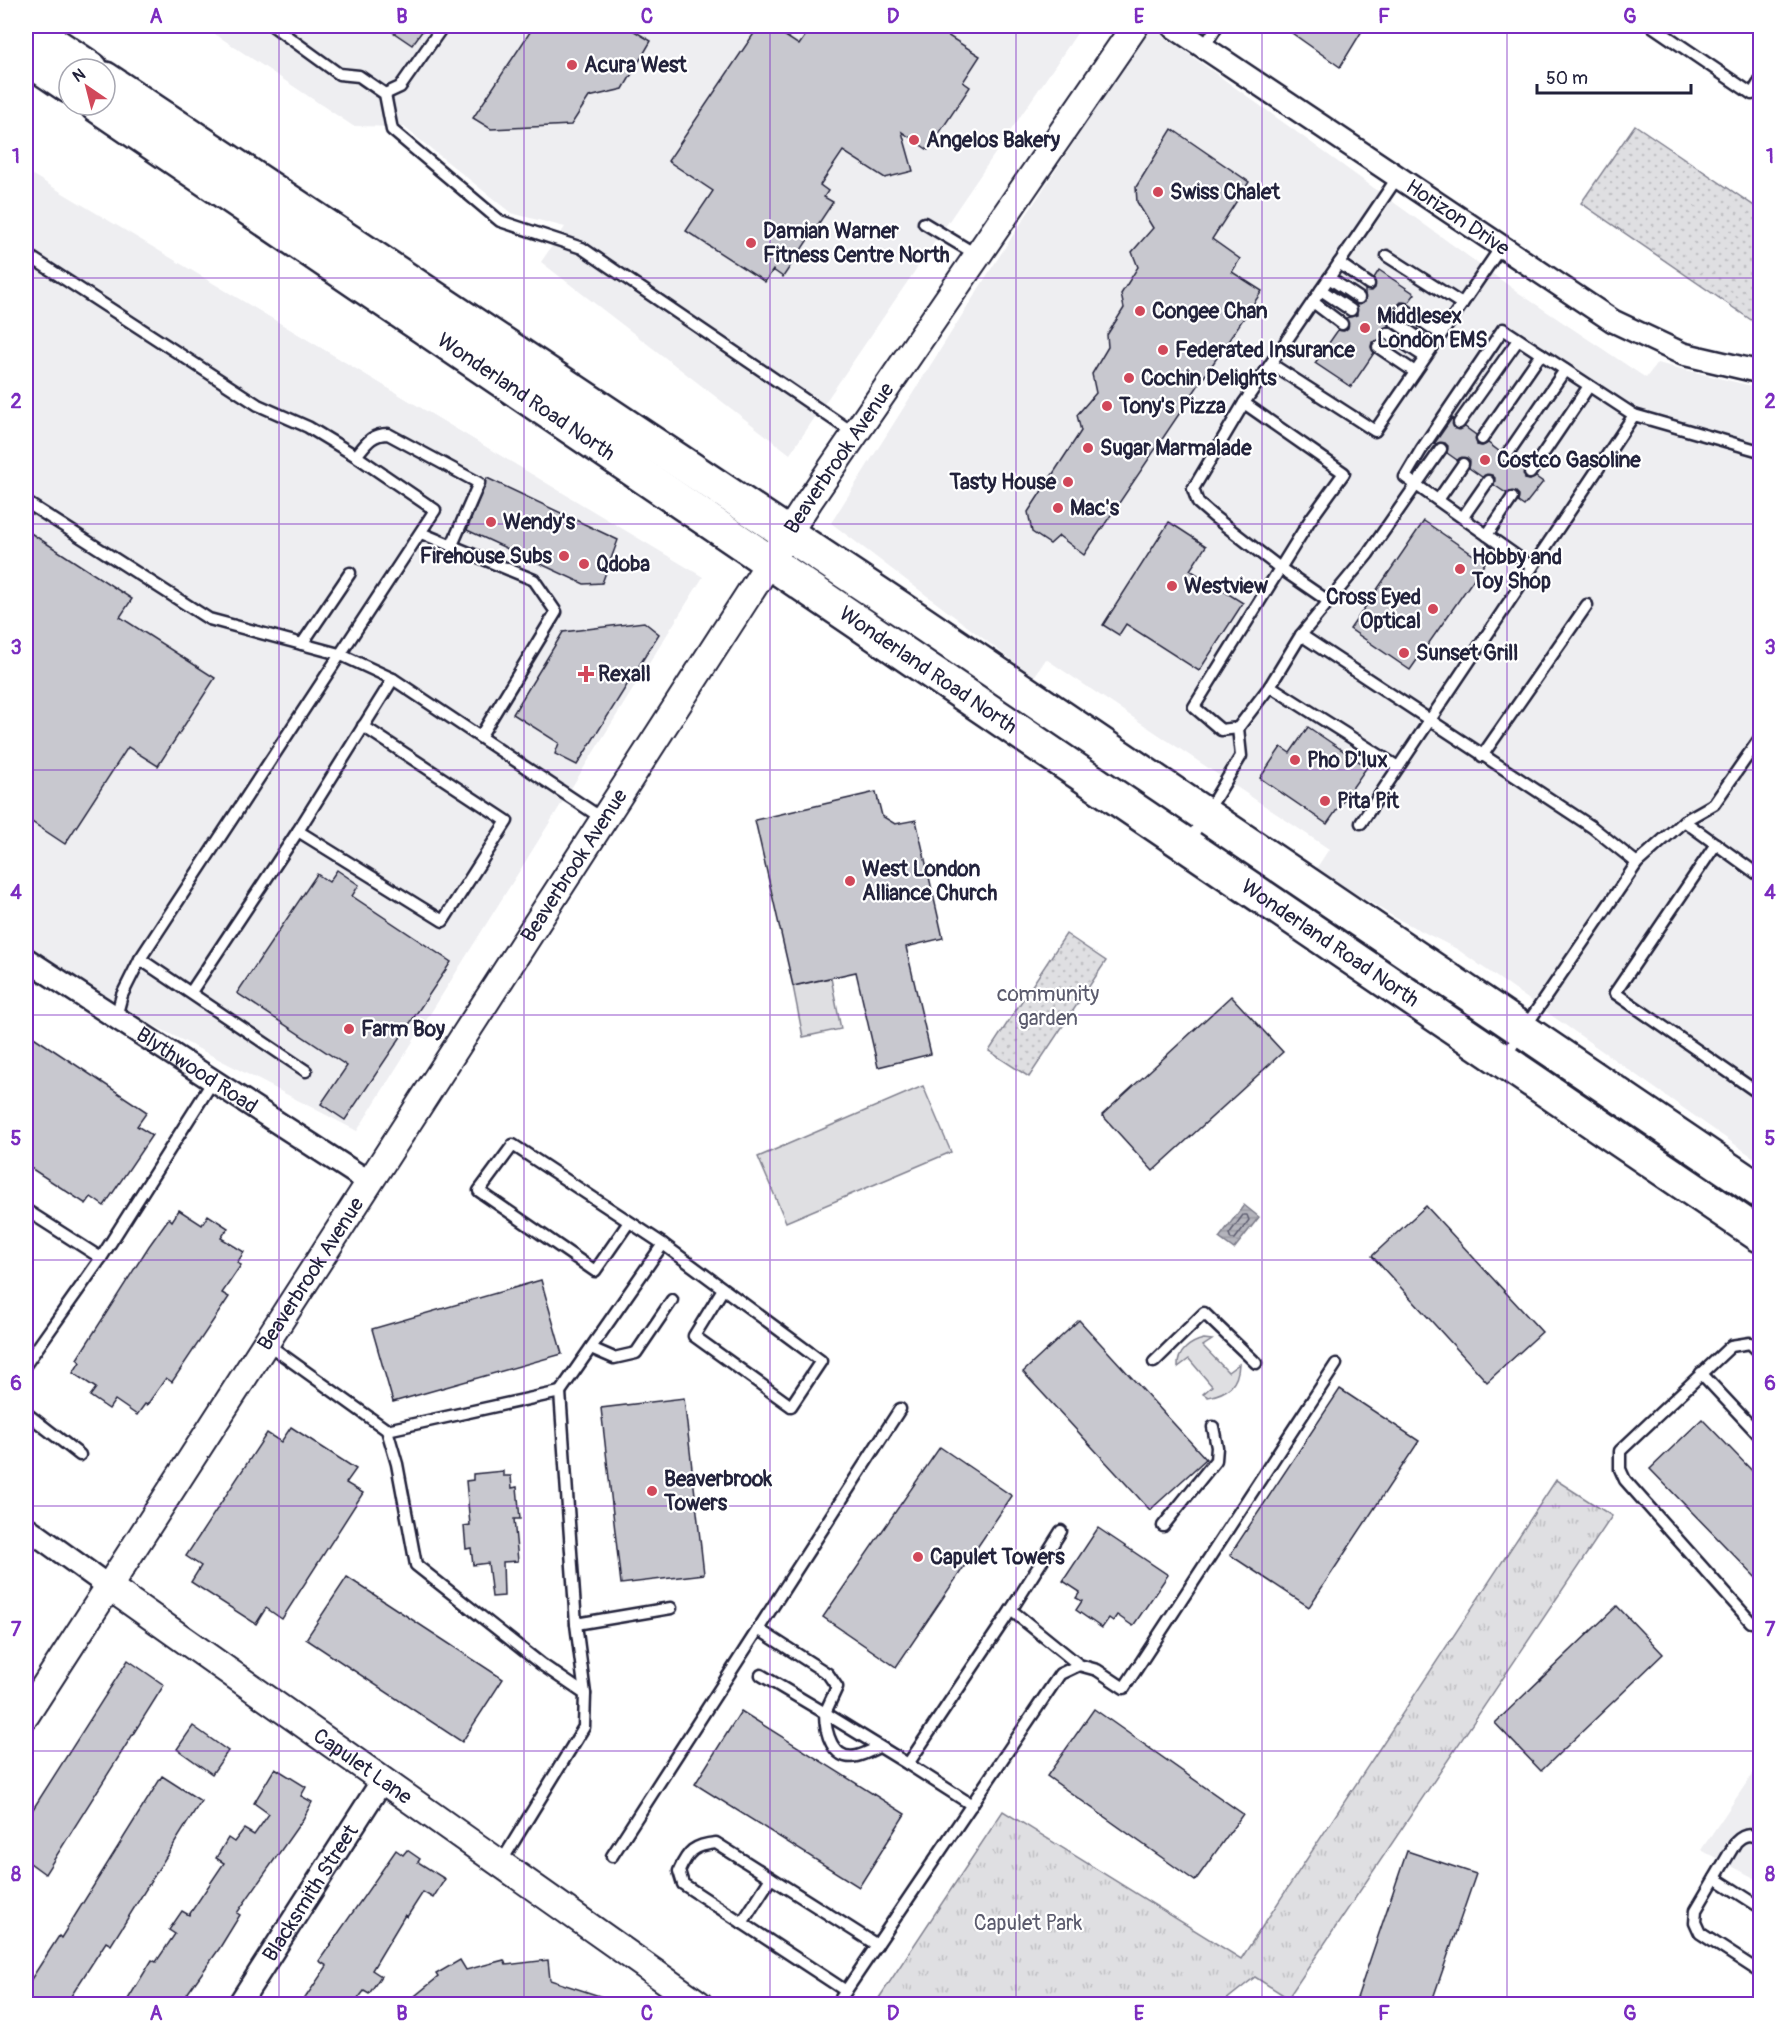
<svg xmlns="http://www.w3.org/2000/svg" width="1786" height="2030" viewBox="0 0 1786 2030" font-family="Pangolin,sans-serif">
<style>
.built{fill:#eeeef1}
.grass{fill:#dfdfe2;stroke:#80808e;stroke-width:1.5}
.park{fill:url(#park-tufts);stroke:#80808e;stroke-width:1.5}
.garden{fill:url(#garden-dots);stroke:#80808e;stroke-width:1.5}
.water{fill:url(#water-rules);stroke:#7a7a88;stroke-width:1.5}
.lines{fill:none;stroke-linecap:round;stroke-linejoin:round}
.shore{stroke:#5c5c6f;stroke-width:1.5}
.building{fill:#c8c8cf;stroke:#22223b;stroke-width:1.5}
.service-casing{stroke:#22223b;stroke-width:15}
.minor-casing{stroke:#22223b;stroke-width:26}
.tertiary-casing{stroke:#22223b;stroke-width:30}
.primary-casing{stroke:#22223b;stroke-width:38}
.service{stroke:#fff;stroke-width:10}
.minor{stroke:#fff;stroke-width:21}
.tertiary{stroke:#fff;stroke-width:26}
.primary{stroke:#fff;stroke-width:33}
.grid{fill:none;stroke:#7b2cbf;stroke-width:1.5;stroke-opacity:0.55}
.poi-dot{fill:#d1495b;stroke:#fff;stroke-width:2}
.labels{text-anchor:middle;stroke-width:4.5;stroke-linejoin:round;paint-order:stroke}
.poi-label{font-size:21px;font-weight:bold;fill:#22223b;stroke:#fff;text-anchor:start}
.street-label{font-size:21px;fill:#22223b;stroke:#fff}
.park-label{font-size:21px;fill:#5b5b6d;stroke:#fff}
.neatline{fill:none;stroke:#7b2cbf;stroke-width:2}
.grid-label{font-size:20px;text-anchor:middle;font-weight:bold;fill:#7b2cbf}
</style>
<defs>
<pattern id="park-tufts" width="24" height="20" patternUnits="userSpaceOnUse" patternTransform="scale(1.5)"><rect width="24" height="20" fill="#dfdfe2"/><path d="M3 7l-1-3M5 7V3M7 7l1-3M15 17l-1-3M17 17v-4M19 17l1-3" fill="none" stroke="#bfbfc3"/></pattern>
<pattern id="garden-dots" width="8" height="8" patternUnits="userSpaceOnUse" patternTransform="scale(1.5)"><rect width="8" height="8" fill="#dfdfe2"/><path d="M2 2h.1M6 6h.1" fill="none" stroke="#bfbfc3" stroke-width="1.8" stroke-linecap="round"/></pattern>
<pattern id="water-rules" width="6" height="5" patternUnits="userSpaceOnUse" patternTransform="scale(1.5)"><rect width="6" height="5" fill="#b4b4bc"/><path d="M0 2.5h6" fill="none" stroke="#9a9aa2"/></pattern>
</defs>
<rect width="100%" height="100%" fill="#fff"/>
<filter id="ink" filterUnits="userSpaceOnUse"><feTurbulence type="fractalNoise" baseFrequency=".0167" numOctaves="2"/><feDisplacementMap in="SourceGraphic" scale="12" xChannelSelector="R" yChannelSelector="G"/><feConvolveMatrix kernelMatrix="1 2 1 2 8 2 1 2 1" color-interpolation-filters="sRGB"/></filter>
<g filter="url(#ink)">
<!-- built -->
<g class="built">
<polygon points="203,26 1082,26 790,454 541,262 565,227 511,213 404,127 353,126"/>
<polygon points="1150,26 1519,293 1646,378 1657,363 1760,388 1760,1162 1457,949 1394,917 1316,869 1329,849 1046,659 1034,677 831,523 993,266"/>
<polygon points="26,171 703,577 357,1131 128,1012 26,944"/>
<polygon points="1760,1763 1760,1881 1701,1850"/>
</g>
<!-- grass -->
<g class="grass">
<polygon points="831,978 841,1029 803,1037 793,986"/>
<polygon points="923,1086 951,1152 786,1222 758,1157"/>
<path d="M1204 1339 1212 1340 1203 1346 1228 1372 1239 1364C1238 1385 1228 1393 1208 1397L1203 1394 1212 1386 1189 1359 1178 1367C1177 1352 1190 1342 1204 1339Z"/>
</g>
<!-- park -->
<polygon class="park" points="1556,1480 1612,1516 1288,1998 1255,1977 1221,2004 875,2004 1003,1811 1241,1959"/>
<!-- garden -->
<g class="garden">
<polygon points="1635,125 1760,210 1760,318 1757,324 1581,203"/>
<polygon points="1066,934 1106,961 1029,1077 989,1051"/>
</g>
<!-- water -->
<polygon class="water" points="1244,1205 1259,1217 1234,1249 1219,1238"/>
<g class="lines">
<!-- shore -->
<polygon class="shore" points="1243,1215 1247,1215 1249,1220 1235,1239 1231,1239 1229,1234"/>
</g>
<!-- building -->
<g class="building">
<polygon points="384,26 426,26 412,45"/>
<polygon points="534,26 626,26 651,41 623,89 589,97 571,125 491,129 473,118"/>
<polygon points="759,26 770,26 799,45 812,26 933,26 980,56 963,82 970,87 928,150 902,132 913,171 885,178 843,151 820,185 828,191 824,197 833,202 783,277 773,270 765,282 686,231 713,191 668,161"/>
<polygon points="1282,26 1365,26 1340,67"/>
<polygon points="1172,129 1249,182 1212,239 1240,259 1232,272 1262,291 1084,555 1059,536 1050,544 1032,532 1028,512 1081,431 1077,415 1096,393 1092,374 1108,347 1107,335 1124,308 1121,294 1138,267 1132,252 1153,228 1137,202 1136,187"/>
<polygon points="1379,270 1415,294 1408,303 1401,302 1398,305 1400,316 1389,317 1388,326 1381,332 1384,339 1372,342 1371,347 1374,353 1351,387 1315,363 1338,330 1344,331 1348,328 1346,318 1357,315 1356,305 1365,302 1365,290 1372,291 1375,288 1374,278"/>
<polygon points="1452,418 1455,429 1465,427 1476,435 1477,445 1482,446 1488,443 1500,452 1501,462 1506,463 1512,460 1524,469 1525,479 1530,480 1536,477 1543,482 1524,506 1518,502 1519,495 1516,492 1506,493 1494,485 1495,478 1492,475 1482,477 1469,468 1470,461 1467,458 1457,460 1447,453 1448,446 1445,443 1434,444"/>
<polygon points="487,478 618,540 602,583 584,584 467,530"/>
<polygon points="1424,521 1485,563 1410,670 1350,629"/>
<polygon points="1169,522 1206,546 1190,570 1243,603 1199,671 1126,624 1119,635 1103,625"/>
<polygon points="26,530 132,599 120,617 215,678 158,766 128,747 65,844 26,818"/>
<polygon points="644,622 659,634 577,765 555,754 559,743 513,714 563,632"/>
<polygon points="1308,727 1367,767 1327,824 1260,778 1281,747 1290,753"/>
<polygon points="876,792 882,816 895,824 916,820 943,938 906,947 931,1054 878,1067 856,972 793,986 755,820"/>
<polygon points="337,870 359,885 352,896 451,962 345,1120 321,1104 347,1066 237,993 317,874 329,882"/>
<polygon points="1231,996 1283,1052 1153,1171 1102,1115"/>
<polygon points="26,1032 147,1112 137,1126 152,1135 104,1206 91,1197 86,1204 26,1165"/>
<polygon points="1426,1206 1542,1332 1487,1382 1372,1256"/>
<polygon points="179,1210 202,1225 208,1215 228,1228 221,1238 244,1252 237,1263 241,1265 222,1293 229,1297 172,1382 166,1378 147,1405 145,1404 137,1415 115,1400 109,1409 90,1396 96,1388 73,1373 80,1362 77,1359 149,1246 169,1218 172,1221"/>
<polygon points="541,1280 562,1354 393,1402 372,1329"/>
<polygon points="1079,1320 1206,1459 1150,1510 1023,1372"/>
<polygon points="1340,1389 1419,1441 1309,1607 1230,1555"/>
<polygon points="684,1398 704,1574 621,1584 601,1408"/>
<polygon points="1702,1419 1761,1480 1761,1583 1650,1469"/>
<polygon points="291,1427 356,1469 346,1483 363,1493 282,1619 266,1608 256,1624 191,1582 201,1566 186,1556 267,1433 281,1442"/>
<polygon points="940,1447 1012,1496 896,1667 823,1617"/>
<polygon points="503,1471 503,1476 511,1476 512,1488 517,1487 520,1519 514,1519 518,1561 503,1562 504,1596 492,1597 488,1563 473,1565 471,1548 466,1549 464,1526 470,1525 466,1481 473,1480 473,1474"/>
<polygon points="1098,1528 1168,1575 1133,1626 1117,1615 1113,1621 1109,1618 1102,1628 1076,1610 1082,1601 1076,1598 1080,1592 1063,1581"/>
<polygon points="347,1577 503,1679 462,1742 306,1639"/>
<polygon points="1617,1606 1663,1654 1541,1771 1495,1723"/>
<polygon points="128,1660 164,1685 45,1874 26,1860 26,1820"/>
<polygon points="1094,1709 1243,1814 1195,1881 1047,1776"/>
<polygon points="741,1711 905,1814 859,1887 695,1784"/>
<polygon points="193,1726 228,1751 212,1774 177,1749"/>
<polygon points="275,1768 306,1787 301,1796 312,1802 303,1819 237,1913 240,1915 219,1949 180,2004 125,2004 152,1960 156,1962 175,1934 169,1930 182,1911 189,1915 224,1863 216,1858 228,1838 234,1842 244,1829 254,1835 269,1814 254,1803"/>
<polygon points="162,1776 201,1801 111,1945 106,1942 66,2004 26,2004 26,1987 59,1936 61,1938"/>
<polygon points="396,1850 403,1855 407,1850 420,1859 418,1862 445,1879 433,1898 423,1892 407,1917 405,1915 372,1970 381,1976 369,1994 364,1991 354,2004 301,2004 327,1966 319,1961"/>
<polygon points="1407,1851 1476,1874 1431,2004 1355,2004"/>
<polygon points="460,1960 466,1970 504,1960 506,1965 548,1960 550,1980 615,2001 614,2004 405,2004 438,1977 436,1974"/>
</g>
<g class="lines">
<defs>
<g id="service">
<polyline points="273,26 339,74 359,76 385,94 392,130 500,221 582,248 855,434"/>
<polyline points="1652,26 1752,94 1760,81"/>
<polyline points="1204,47 1217,26"/>
<polyline points="385,94 400,87 443,26"/>
<polyline points="924,223 977,255"/>
<polyline points="26,254 258,405 308,427 356,456 435,510 140,959 122,995 116,1017"/>
<polyline points="1387,256 1462,304"/>
<polyline points="1339,263 1369,284"/>
<polyline points="1329,278 1359,298"/>
<polyline points="1321,290 1351,310"/>
<polyline points="1313,302 1342,324"/>
<polyline points="1404,309 1441,334"/>
<polyline points="1395,322 1432,347"/>
<polyline points="1388,333 1425,357"/>
<polyline points="1378,347 1415,372"/>
<polyline points="1271,364 1375,431 1501,247"/>
<polyline points="1244,403 1344,473 1310,520 1194,707 1221,730 1238,728 1270,686 1301,635 1368,554 1441,449"/>
<polyline points="1459,423 1518,340"/>
<polyline points="1482,439 1541,354"/>
<path d="M356 456C366 444 371 434 388 434L479 483 452 545"/>
<polyline points="1506,456 1565,370"/>
<polyline points="1530,473 1589,386"/>
<polyline points="1438,500 1463,464"/>
<polyline points="26,502 209,619 339,654 393,679 603,819"/>
<polyline points="1463,517 1488,481"/>
<polyline points="421,533 534,580 556,612 480,737"/>
<polyline points="1487,535 1512,498"/>
<polyline points="1532,567 1405,477 1421,450 1503,329 1634,415"/>
<polyline points="1328,601 1280,568 1213,516 1198,503 1193,489 1244,403 1397,178"/>
<polyline points="1301,635 1592,827 1637,863"/>
<polyline points="302,644 350,573"/>
<polyline points="1270,686 1398,767"/>
<polyline points="1482,756 1587,605"/>
<polyline points="1684,821 1760,876"/>
<polyline points="1361,823 1634,415 1760,451"/>
<polyline points="298,831 443,921 507,821 363,726"/>
<polyline points="1188,843 1241,756 1238,728"/>
<polyline points="1716,844 1615,993 1760,1094"/>
<polyline points="140,959 306,1071"/>
<polyline points="191,992 298,831 393,679"/>
<polyline points="1504,1058 1637,863 1684,821 1714,804 1760,738"/>
<polyline points="26,1210 101,1258 26,1364"/>
<polyline points="663,1244 821,1361 791,1406 694,1336 723,1289"/>
<polyline points="101,1258 213,1081"/>
<polyline points="266,1343 387,1430 397,1464 416,1565 541,1664 585,1694"/>
<polyline points="591,1348 614,1358 636,1353 672,1300"/>
<polyline points="1154,1362 1204,1313 1256,1363"/>
<polyline points="1701,1373 1760,1436"/>
<polyline points="560,1392 663,1244 513,1145 479,1191 595,1271 629,1222"/>
<polyline points="26,1413 80,1455"/>
<polyline points="387,1430 560,1392 576,1624 585,1694 584,1727 500,1864"/>
<polyline points="1163,1526 1216,1460 1217,1447 1213,1427"/>
<polyline points="1011,1610 1061,1531"/>
<polyline points="1751,1622 1625,1480 1620,1469 1620,1451 1731,1346 1750,1343 1760,1353"/>
<polyline points="576,1624 671,1608"/>
<polyline points="758,1629 828,1674 837,1687 825,1713 761,1675"/>
<polyline points="825,1713 908,1764"/>
<path d="M825 1713C825 1731 832 1762 857 1756 865 1754 872 1750 879 1747"/>
<polyline points="972,1805 908,1764 1011,1610 1079,1665"/>
<path d="M1760 1839C1751 1833 1744 1834 1736 1842L1696 1910 1695 1922 1700 1933 1760 1972"/>
<polyline points="612,1856 900,1409"/>
<polyline points="1715,1878 1760,1907"/>
<polyline points="742,1923 771,1878"/>
<path d="M846 1991 683 1884 679 1871C688 1851 694 1845 716 1843L877 1945"/>
<polyline points="837,2004 1060,1674 1079,1665 1097,1670 1124,1688 1336,1364"/>
</g>
<g id="minor">
<path id="s1" d="M1172 26 1613 321 1683 354 1760 372"/>
<path id="s2" d="M26 959 369 1182"/>
<polyline points="26,1527 108,1586"/>
<path id="s3" d="M239 2004 382 1781"/>
</g>
<g id="tertiary">
<path id="s4" d="M108 1586 699 2004"/>
<path id="s5" d="M26 1715 809 501 1135 26"/>
</g>
<g id="primary">
<polyline points="26,26 91,69"/>
<polyline points="26,57 69,86"/>
<polyline points="105,79 916,619 1760,1191"/>
<path id="s6" d="M97 105 1760 1235"/>
</g>
</defs>
<!-- service casing -->
<use href="#service" class="service-casing"/>
<!-- minor casing -->
<use href="#minor" class="minor-casing"/>
<!-- tertiary casing -->
<use href="#tertiary" class="tertiary-casing"/>
<!-- primary casing -->
<use href="#primary" class="primary-casing"/>
<!-- service -->
<use href="#service" class="service"/>
<!-- minor -->
<use href="#minor" class="minor"/>
<!-- tertiary -->
<use href="#tertiary" class="tertiary"/>
<!-- primary -->
<use href="#primary" class="primary"/>
</g>
</g>
<!-- grid -->
<path class="grid" d="M279 26V2004M524 26V2004M770 26V2004M1016 26V2004M1262 26V2004M1507 26V2004M26 278H1760M26 524H1760M26 770H1760M26 1015H1760M26 1260H1760M26 1506H1760M26 1751H1760"/>
<!-- markers -->
<g class="poi-dot">
<circle cx="572" cy="65" r="6"/>
<circle cx="914" cy="140" r="6"/>
<circle cx="1158" cy="192" r="6"/>
<circle cx="751" cy="243" r="6"/>
<circle cx="1140" cy="311" r="6"/>
<circle cx="1365" cy="328" r="6"/>
<circle cx="1163" cy="350" r="6"/>
<circle cx="1129" cy="378" r="6"/>
<circle cx="1107" cy="406" r="6"/>
<circle cx="1088" cy="448" r="6"/>
<circle cx="1485" cy="460" r="6"/>
<circle cx="1068" cy="482" r="6"/>
<circle cx="1058" cy="508" r="6"/>
<circle cx="491" cy="522" r="6"/>
<circle cx="564" cy="556" r="6"/>
<circle cx="584" cy="564" r="6"/>
<circle cx="1460" cy="569" r="6"/>
<circle cx="1172" cy="586" r="6"/>
<circle cx="1433" cy="609" r="6"/>
<circle cx="1404" cy="653" r="6"/>
<path d="M583 665h6v6h6v6h-6v6h-6v-6h-6v-6h6z"/>
<circle cx="1295" cy="760" r="6"/>
<circle cx="1325" cy="801" r="6"/>
<circle cx="850" cy="881" r="6"/>
<circle cx="349" cy="1029" r="6"/>
<circle cx="652" cy="1491" r="6"/>
<circle cx="918" cy="1557" r="6"/>
</g>
<g class="labels">
<!-- poi labels -->
<g class="poi-label">
<text x="584" y="72">Acura West</text>
<text x="926" y="147">Angelos Bakery</text>
<text x="1170" y="199">Swiss Chalet</text>
<text x="763" y="238">Damian Warner<tspan x="763" dy="24">Fitness Centre North</tspan></text>
<text x="1152" y="318">Congee Chan</text>
<text x="1377" y="323">Middlesex<tspan x="1377" dy="24">London EMS</tspan></text>
<text x="1175" y="357">Federated Insurance</text>
<text x="1141" y="385">Cochin Delights</text>
<text x="1119" y="413">Tony's Pizza</text>
<text x="1100" y="455">Sugar Marmalade</text>
<text x="1497" y="467">Costco Gasoline</text>
<text x="1056" y="489" text-anchor="end">Tasty House</text>
<text x="1070" y="515">Mac's</text>
<text x="503" y="529">Wendy's</text>
<text x="552" y="563" text-anchor="end">Firehouse Subs</text>
<text x="1472" y="564">Hobby and<tspan x="1472" dy="24">Toy Shop</tspan></text>
<text x="596" y="571">Qdoba</text>
<text x="1184" y="593">Westview</text>
<text x="1421" y="604" text-anchor="end">Cross Eyed<tspan x="1421" dy="24">Optical</tspan></text>
<text x="1416" y="660">Sunset Grill</text>
<text x="598" y="681">Rexall</text>
<text x="1307" y="767">Pho D'lux</text>
<text x="1337" y="808">Pita Pit</text>
<text x="862" y="876">West London<tspan x="862" dy="24">Alliance Church</tspan></text>
<text x="361" y="1036">Farm Boy</text>
<text x="664" y="1486">Beaverbrook<tspan x="664" dy="24">Towers</tspan></text>
<text x="930" y="1564">Capulet Towers</text>
</g>
<!-- street labels -->
<g class="street-label">
<text dy="7" stroke="none"><textPath href="#s1" startOffset="344">Horizon Drive</textPath></text>
<text dy="7" stroke="none"><textPath href="#s6" startOffset="519">Wonderland Road North</textPath></text>
<text dy="7" stroke="none"><textPath href="#s5" startOffset="1497">Beaverbrook Avenue</textPath></text>
<text dy="7" stroke="none"><textPath href="#s6" startOffset="1005">Wonderland Road North</textPath></text>
<text dy="7" stroke="none"><textPath href="#s5" startOffset="1011">Beaverbrook Avenue</textPath></text>
<text dy="7" stroke="none"><textPath href="#s6" startOffset="1491">Wonderland Road North</textPath></text>
<text dy="7" stroke="none"><textPath href="#s2" startOffset="204">Blythwood Road</textPath></text>
<text dy="7" stroke="none"><textPath href="#s5" startOffset="525">Beaverbrook Avenue</textPath></text>
<text dy="7" stroke="none"><textPath href="#s4" startOffset="312">Capulet Lane</textPath></text>
<text dy="7" stroke="none"><textPath href="#s3" startOffset="132">Blacksmith Street</textPath></text>
</g>
<!-- park labels -->
<g class="park-label">
<text x="1048" y="1001">community<tspan x="1048" dy="24">garden</tspan></text>
<text x="1028" y="1930">Capulet Park</text>
</g>
</g>
<!-- margin -->
<rect width="1786" height="2030" fill="none" stroke="#fff" stroke-width="66"/>
<!-- north arrow -->
<g transform="translate(87 87) rotate(325)"><circle r="28" fill="#ffffff" stroke="#a7a7b1" stroke-width="1.5"/>
<path d="M0-4.5L10 22L0 15L-10 22Z" fill="#d1495b"/>
<text y="-9" font-size="16" font-weight="bold" text-anchor="middle" fill="#22223b">N</text>
</g>
<!-- scale -->
<path d="M1537 84v9h154v-9" fill="none" stroke="#22223b" stroke-width="3"/>
<text x="1546" y="84" font-size="18" fill="#22223b" stroke="#ffffff" stroke-width="4.5" paint-order="stroke">50 m</text>
<rect x="33" y="33" width="1720" height="1964" class="neatline"/>
<g class="grid-label">
<text x="156" y="23">A</text>
<text x="402" y="23">B</text>
<text x="647" y="23">C</text>
<text x="893" y="23">D</text>
<text x="1139" y="23">E</text>
<text x="1384" y="23">F</text>
<text x="1630" y="23">G</text>
<text x="16" y="163">1</text>
<text x="1770" y="163">1</text>
<text x="16" y="408">2</text>
<text x="1770" y="408">2</text>
<text x="16" y="654">3</text>
<text x="1770" y="654">3</text>
<text x="16" y="899">4</text>
<text x="1770" y="899">4</text>
<text x="16" y="1145">5</text>
<text x="1770" y="1145">5</text>
<text x="16" y="1390">6</text>
<text x="1770" y="1390">6</text>
<text x="16" y="1636">7</text>
<text x="1770" y="1636">7</text>
<text x="16" y="1881">8</text>
<text x="1770" y="1881">8</text>
<text x="156" y="2020">A</text>
<text x="402" y="2020">B</text>
<text x="647" y="2020">C</text>
<text x="893" y="2020">D</text>
<text x="1139" y="2020">E</text>
<text x="1384" y="2020">F</text>
<text x="1630" y="2020">G</text>
</g>
</svg>
